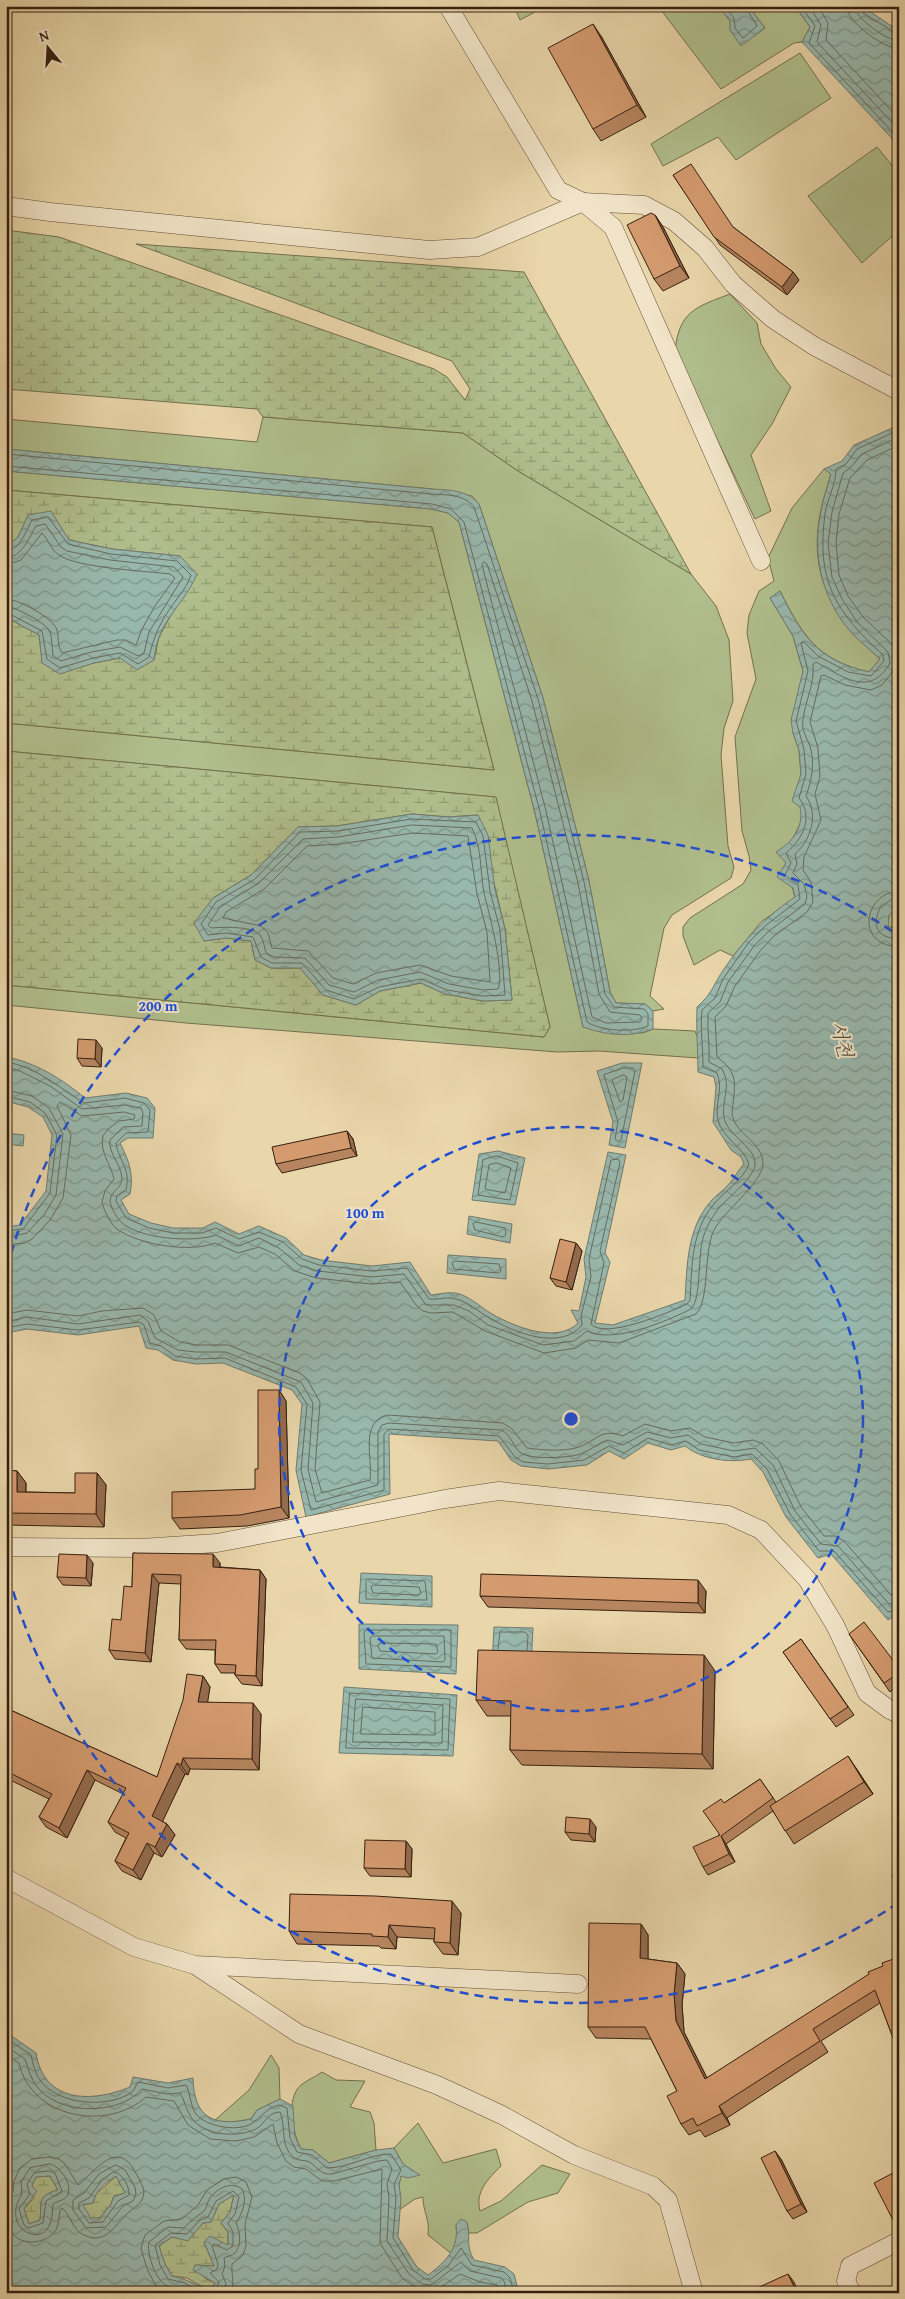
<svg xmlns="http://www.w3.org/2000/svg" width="905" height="2299" viewBox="0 0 905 2299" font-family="'Gentium Book Plus','Noto Serif KR',serif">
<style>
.green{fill:#b0bf8d;stroke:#73704e}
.wetland{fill:url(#wetland-marsh);stroke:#73704e;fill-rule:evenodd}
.water{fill:url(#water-waves);stroke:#717b6f;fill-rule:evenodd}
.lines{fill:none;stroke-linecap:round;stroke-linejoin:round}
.shore{stroke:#676c5f;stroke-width:1}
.street-casing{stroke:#634e36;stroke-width:19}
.street{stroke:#f1e4c8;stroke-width:18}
.wall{fill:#b6855f;stroke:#362010}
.shaded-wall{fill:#946c4e;stroke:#362010}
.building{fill:#d49b6f;stroke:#362010}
.ring{fill:none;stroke:#1d4ed8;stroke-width:2.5;stroke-dasharray:9 6}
.labels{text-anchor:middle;stroke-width:4;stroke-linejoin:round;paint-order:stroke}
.water-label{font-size:19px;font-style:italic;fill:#534e3f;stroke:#f1e4c8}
.centre{fill:#1d4ed8;stroke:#f1e4c8;stroke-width:2.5}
.ring-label{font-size:15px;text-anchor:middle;font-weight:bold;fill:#1d4ed8;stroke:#f1e4c8;stroke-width:4;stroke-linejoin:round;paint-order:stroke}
</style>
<defs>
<pattern id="wetland-marsh" width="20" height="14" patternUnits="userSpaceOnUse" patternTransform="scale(1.25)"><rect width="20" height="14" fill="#b0bf8d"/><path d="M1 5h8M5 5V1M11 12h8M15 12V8" fill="none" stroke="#909b72"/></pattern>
<pattern id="water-waves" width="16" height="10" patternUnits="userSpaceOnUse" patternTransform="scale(1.25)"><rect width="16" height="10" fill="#98b8ae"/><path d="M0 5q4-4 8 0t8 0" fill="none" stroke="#7d958c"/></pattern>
</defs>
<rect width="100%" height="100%" fill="#e9d6aa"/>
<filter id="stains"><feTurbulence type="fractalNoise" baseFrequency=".004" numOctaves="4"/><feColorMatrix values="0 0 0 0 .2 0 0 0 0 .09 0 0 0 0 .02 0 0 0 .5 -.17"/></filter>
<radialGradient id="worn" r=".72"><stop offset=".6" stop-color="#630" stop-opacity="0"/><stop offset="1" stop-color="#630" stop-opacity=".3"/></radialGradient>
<!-- green -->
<g class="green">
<polygon points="514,6 546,6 520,20"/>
<polygon points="658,6 718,6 730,21 765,28 748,6 795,6 810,27 802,42 794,43 721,89"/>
<polygon points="800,53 831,98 736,160 718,137 663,166 651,144"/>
<polygon points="877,147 899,174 899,230 862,263 808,196"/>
<path d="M730 294 757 323 761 344 776 369 791 387 772 424 751 455 771 511 755 519 675 351C679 311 696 307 730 294Z"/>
<polygon points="263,417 463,433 518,471 691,574 716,606 729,640 733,701 724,728 721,755 728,846 734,867 731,878 672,915 664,928 650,996 664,1009 653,1011 645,1004 616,1003 610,992 589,881 543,698 479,504 472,496 432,489 6,449 6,419 257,442"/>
<path d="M824 469 831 473C828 486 823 498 821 510 807 575 833 617 880 659L869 672C817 660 803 636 780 591L770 598 793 636 803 671 793 733 799 750 801 774 798 786 803 818 790 844 786 862 795 898 761 922 733 956 720 950 694 965 683 936V927L690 918 743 884 751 870 749 856 742 831 735 737 756 679 747 633 749 615 759 591 774 581 768 558 792 508Z"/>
<polygon points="6,471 431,509 448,513 459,522 535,813 583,1027 643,1033 653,1029 695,1031 699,1041 698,1058 599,1051 557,1052 186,1023 6,1005 6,985 544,1037 550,1027 495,797 6,751 6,723 494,770 432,527 6,490"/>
<polygon points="899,908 899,928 888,927 889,915"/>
<polygon points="271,2055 279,2068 280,2099 257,2110 251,2119 235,2122 214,2121 249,2090"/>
<path d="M322 2072 336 2080 365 2081 350 2107 370 2112 374 2123 376 2150 329 2163 313 2150 301 2149C293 2133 285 2099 301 2085 307 2080 315 2077 322 2072Z"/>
<path d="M418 2123 443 2163 496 2149 501 2166C488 2179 475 2191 480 2211L501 2201 542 2165 570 2174 558 2193 528 2202 477 2233H469L467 2222 456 2225 457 2236 452 2254 428 2235C430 2218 423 2213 423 2197L415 2199 399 2210V2185L403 2164 394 2148Z"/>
</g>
<!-- wetland -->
<g class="wetland">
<polygon points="6,230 59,237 434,369 447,377 465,400 470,389 452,361 136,244 524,272 691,574 518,471 463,433 263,417 257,409 6,389"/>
<polygon points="6,490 432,527 494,770 6,723 6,617 39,635 43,662 94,663 120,658 154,660 159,637 171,615 180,556 112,549 69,540 28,516 18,537 6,548"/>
<path d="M6 751 496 797 550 1027 544 1037 6 985ZM412 814 448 817 478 815 505 929 512 1000 483 1001 445 994 421 983 380 991 356 1005 323 995 300 968H271L255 960 251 941 226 938 204 941 213 898 251 875 298 827 337 826Z"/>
<path d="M50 2176 58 2190C37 2196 42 2201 40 2220L29 2224 24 2209 34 2198 31 2186 36 2177Z"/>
<polygon points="116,2176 126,2193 114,2196 111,2204 100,2218 91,2219 82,2205 93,2203 95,2195"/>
<polygon points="234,2194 230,2212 221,2223 228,2232 228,2246 204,2242 214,2266 195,2265 205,2278 215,2283 210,2291 187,2278 172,2276 165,2264 159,2246 172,2237 188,2240 203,2223 211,2222 219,2204"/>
</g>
<!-- water -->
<g class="water">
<polygon points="718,6 748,6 765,28 741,46 730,30 730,21"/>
<polygon points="795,6 862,6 899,31 899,146 802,42 810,27"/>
<path d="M899 425V908L889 915 888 927 899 928V1613L888 1620 831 1554 818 1558 786 1517 763 1472 751 1459C729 1463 703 1460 685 1446L671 1450 648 1443 624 1459 609 1451 587 1465 548 1469 521 1466 511 1460 498 1441 389 1434 390 1494 306 1517 296 1470 302 1404 292 1390 223 1363 196 1364 173 1360 158 1350 146 1348 139 1326 78 1335 27 1329 6 1333V1227L20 1225 46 1191 52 1135 43 1117 28 1107 6 1101V1057C35 1062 62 1079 85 1098L126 1093 147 1098 155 1108 153 1138H128L120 1143C129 1161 134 1174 130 1194L121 1200 129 1214 151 1223 173 1228H203L215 1222 239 1234 259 1226 286 1238 304 1255 321 1260 372 1266 410 1262 431 1295C439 1294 447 1292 455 1293 469 1295 480 1307 492 1314 515 1327 557 1344 578 1323L571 1310 579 1311 586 1277 584 1259 608 1152 626 1155 605 1253 610 1262 595 1323 613 1325 685 1300C687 1265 687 1228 711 1201 716 1195 723 1191 728 1185 734 1179 738 1170 744 1164L741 1157 731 1150 713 1122 716 1087 714 1077 698 1072C698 1049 696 1029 697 1007 713 993 713 985 724 969 744 940 765 917 795 897L793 888 777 877 786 863 776 852C793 842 804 827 800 807L792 801 801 774 799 750 793 733 791 720 803 671 793 636 770 598 780 591C802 636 817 660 869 672L880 659C870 649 858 641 849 630 821 596 812 554 821 511 823 498 828 486 831 474L824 469 842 461 854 445Z"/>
<path d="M6 449 432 489C450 490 467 490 479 504L543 698 589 881 610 992 616 1003 645 1004 653 1011V1029C630 1038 605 1035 583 1027L535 813 459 522 448 513 431 509 6 471Z"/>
<path d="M51 511 69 540 112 549 180 556 197 574C188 597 168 614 159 637 156 645 155 653 154 660L137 670 120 658 94 663 60 674 42 663 39 635 6 617V548L18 537 28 515Z"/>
<polygon points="412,814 448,817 478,815 488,835 495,890 505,929 512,1000 483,1001 445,994 421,983 380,991 356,1005 323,995 300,968 271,968 255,960 251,941 226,938 204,941 194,923 213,898 251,875 298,827 337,826"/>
<polygon points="622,1063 642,1063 625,1148 609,1145 613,1122 597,1071"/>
<polygon points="6,1133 24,1135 23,1146 6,1144"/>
<polygon points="498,1151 525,1158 515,1205 472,1200 479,1154"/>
<polygon points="469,1216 512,1224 510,1243 467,1234"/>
<polygon points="448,1255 506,1259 506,1279 447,1273"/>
<polygon points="361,1573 432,1576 432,1607 359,1603"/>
<polygon points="359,1624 458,1625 456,1674 359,1669"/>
<polygon points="494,1627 533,1628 531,1666 492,1664"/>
<polygon points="344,1687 457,1695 453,1756 339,1753"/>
<path d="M6 2032 36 2053C44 2103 91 2103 130 2087L133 2077 168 2083 193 2078C194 2118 213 2127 251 2119L257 2110 280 2099 293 2106 295 2137 301 2149 313 2150 329 2163 376 2150 394 2148 403 2164 420 2175 408 2178 401 2176 399 2185 401 2198 398 2237 417 2267 428 2275C446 2261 459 2249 456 2225L461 2219 467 2222C471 2239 465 2244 474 2260L505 2267 514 2274 519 2293H6ZM50 2176 58 2190C37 2196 42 2201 40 2220L29 2224 24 2209 37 2191 32 2186 36 2177ZM116 2176 125 2193 114 2196 111 2204 100 2218H91L83 2205 93 2203C96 2190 105 2183 116 2176ZM234 2195 230 2212 221 2223 228 2232V2245L210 2236 204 2242 214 2266 195 2265 193 2270 215 2283 210 2290C196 2286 186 2278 172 2276L165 2264 159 2246 172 2237 188 2241 203 2223 211 2222 219 2204Z"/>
</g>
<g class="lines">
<!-- shore -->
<g class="shore">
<polyline points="724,6 734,18 735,28 743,38 757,26 745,6"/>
<polyline points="801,6 815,26 809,43 899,139"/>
<polyline points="809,6 821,25 817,42 899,130"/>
<polyline points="818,6 828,23 826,40 899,119"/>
<path d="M846 6C847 22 883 48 899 49"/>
<path d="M854 6C855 18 887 41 899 41"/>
<polyline points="860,6 863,13 899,35"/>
<path d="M6 454 431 494C447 495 464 494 474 507L538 699 584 882 605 994 614 1007 644 1009 648 1014V1026C632 1033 601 1031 587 1022L540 812 464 522 451 509 432 504 6 466"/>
<path d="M6 551C20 550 26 531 32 520L48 517 68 544 111 554 177 561 191 575C186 590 175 600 167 613 158 627 153 640 149 657L138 664 120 653 93 658 60 668 47 659 42 631 6 612"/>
<path d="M6 558C22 557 29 538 36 526L45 524 61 547 67 551 110 560 174 567 183 577 149 632 144 653 138 656 120 647 91 652 61 661 53 656C52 648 52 639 50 632 47 623 15 607 6 606"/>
<polygon points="484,562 487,564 532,701 578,883 599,994 610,1012 640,1015 642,1018 640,1022 606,1023 592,1017 546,811 482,565"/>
<path d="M6 565 21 560 42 533C48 539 51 550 59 555 77 568 146 571 170 574L175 578 155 606 142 629 136 645 126 640H117L62 653C57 646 59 637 57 630 53 618 19 599 6 599"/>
<polygon points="412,819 476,822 483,836 490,891 500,930 505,995 483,996 447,990 421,979 379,987 354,999 326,990 302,963 272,963 261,957 253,937 226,933 208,935 201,924 216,902 255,879 300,832 338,831"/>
<path d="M412 825 472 828C482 848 480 871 484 893 489 913 505 972 498 989L483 990 449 984 420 972 378 980 354 992 329 985 305 958 274 957 266 953C264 947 264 939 259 934 251 926 222 927 211 928L208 925 220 907 259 883 303 839 338 837Z"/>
<polygon points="413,833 468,836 477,894 487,932 490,982 451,976 420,965 376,973 353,984 333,978 308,951 272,948 268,933 261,926 223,918 226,912 264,889 307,846 340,844"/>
<path d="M899 891C865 892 853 945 899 947"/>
<path d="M899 898 892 899 880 908C871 927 878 938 899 939"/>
<path d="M6 1062C37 1067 58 1087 84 1103L125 1098 144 1103 150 1110 148 1132 126 1133 116 1143C119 1162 131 1168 126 1190L117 1196 116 1201 126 1218 149 1228 173 1233H202L216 1228 239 1239 259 1232 283 1242 302 1259 319 1265 372 1271 407 1268 429 1299C438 1300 448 1296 456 1299 469 1302 478 1312 490 1318 514 1333 561 1351 582 1325L581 1316 591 1277 589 1259 611 1160 618 1159 620 1162 600 1251 604 1263 591 1324C605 1340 670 1312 687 1304L690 1300C692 1266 691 1231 714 1204 725 1191 743 1180 749 1164 745 1149 721 1136 718 1120 714 1104 724 1090 717 1073L703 1067C703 1047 700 1029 702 1010L715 998 723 979 749 942 765 926 800 899 798 885 785 875 791 863 786 853C803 839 814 817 799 798L806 774 804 749 796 721 808 671 801 643 804 642 818 656 848 672 871 676 884 661 883 655C835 611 816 581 825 514 827 499 836 485 836 469L846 464 857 449 899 430"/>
<path d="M6 1068 18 1070 50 1086 82 1109 125 1105 141 1108 143 1113 142 1126 123 1127 110 1140C108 1153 121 1164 122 1178 122 1189 111 1190 110 1201 111 1208 116 1217 121 1222 139 1239 193 1243 216 1235L239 1246 259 1238 279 1248 299 1265 318 1271 372 1277 404 1274 426 1305H454L469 1311 488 1325 543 1345 574 1341 587 1331C613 1344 665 1322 691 1309 702 1298 697 1253 704 1235 707 1225 713 1216 719 1208 727 1199 754 1177 755 1165 757 1148 728 1136 724 1118 721 1101 732 1086 722 1069L709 1062C710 1045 707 1030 708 1013L720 1002 728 982 754 946 769 931 805 904 807 896 804 884 793 873 797 864 795 854C811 840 819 814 806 796 812 780 815 762 810 746 807 738 801 730 803 720 805 701 815 684 813 664L816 662C843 677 870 698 890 663L888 652 857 622 842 599 832 577 828 543 832 512 843 473 850 468 862 454 899 437"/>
<polygon points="623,1068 633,1068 635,1071 621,1140 619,1142 615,1139 618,1122 604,1075"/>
<polygon points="624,1075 627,1077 623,1100 620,1102 612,1080"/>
<polyline points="6,1090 32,1096 49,1108 63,1134 56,1195 44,1215 27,1233 6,1238"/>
<polyline points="6,1096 30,1102 45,1113 57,1135 50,1193 23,1229 6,1231"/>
<polygon points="497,1156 518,1163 510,1200 478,1195 483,1160"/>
<polygon points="497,1163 511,1168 505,1193 485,1189 489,1165"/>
<polygon points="476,1222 505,1228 506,1235 503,1237 475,1230 473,1224"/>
<path d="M6 1245 25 1243 32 1239 50 1220 63 1198 71 1135 57 1106 60 1102 82 1116 124 1112 135 1115 134 1119 119 1121 108 1129 103 1136C99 1151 111 1165 114 1179L105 1191 102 1202C104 1211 110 1223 117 1229 139 1245 190 1253 215 1243L238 1253 259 1247 275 1254 295 1271 316 1278 371 1284 400 1282 416 1305 423 1311 431 1313 453 1312 485 1331 544 1353 576 1348 588 1340 619 1343 696 1314C710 1300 703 1253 714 1230 724 1211 762 1183 763 1164 763 1143 739 1136 733 1118 731 1114 733 1107 733 1103 736 1080 736 1071 717 1057L715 1017 726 1006 735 986 760 951 774 936 807 912 813 902 811 882 803 870 804 857 821 820 815 794 820 776 818 748 810 722 821 676 824 675 845 685 871 690 882 685 897 666 898 656 895 647 863 617 848 596 839 575 836 543 839 514 850 478 867 460 899 445"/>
<polygon points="455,1261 499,1264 501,1271 498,1273 454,1269 452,1263"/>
<path d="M6 1314 27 1310 78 1316 102 1311 143 1308 154 1315 161 1331 180 1342 197 1345H228L300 1373 307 1379 320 1402 315 1469 322 1493 370 1480C373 1459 359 1421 388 1415L503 1423 512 1429 527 1448C542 1450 564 1452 579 1447 598 1440 600 1428 623 1436L645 1424 671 1431 690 1428 705 1437 734 1443 753 1440 763 1444 779 1461 801 1507 824 1536H835L844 1541 891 1595H899"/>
<path d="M6 1322 27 1317 78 1324 140 1315 148 1321 155 1338 178 1350 196 1352H226L301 1382 313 1403 308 1469 316 1502 378 1485V1432L382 1425 389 1423 501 1430C511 1434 513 1447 521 1453 530 1460 574 1458 583 1453 592 1449 599 1443 608 1440L623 1445 647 1432 671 1438 688 1435 701 1444 734 1451 755 1448 773 1465 795 1511 821 1544 838 1546 889 1604 899 1603"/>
<polyline points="6,1328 27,1324 78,1330 139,1322 144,1325 150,1343 161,1346 175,1356 196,1359 225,1358 296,1387 307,1404 301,1470 311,1510 384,1490 384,1434 389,1429 499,1436 515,1457 523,1462 548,1464 584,1460 609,1446 624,1453 648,1438 671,1445 686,1441 699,1450 734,1457 752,1454 767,1469 790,1514 819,1551 834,1551 888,1612 899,1609"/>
<polygon points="368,1579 425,1581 427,1600 366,1599 366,1581"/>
<polygon points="374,1585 419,1587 421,1593 418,1595 373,1593 371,1587"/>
<polygon points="367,1630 451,1630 451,1667 366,1664 364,1632"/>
<polygon points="373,1636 444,1636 445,1660 443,1662 372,1658 370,1638"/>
<polygon points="381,1643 436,1644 438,1652 436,1654 380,1651 378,1646"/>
<polyline points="498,1649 500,1632 525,1632 528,1635 527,1650"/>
<polygon points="350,1693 450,1699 448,1750 346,1748"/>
<polygon points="356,1699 443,1705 442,1743 353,1742"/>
<polygon points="363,1707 435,1712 435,1735 361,1734"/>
<path d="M6 2038 31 2055C33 2064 35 2073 40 2080 57 2105 109 2109 132 2092 135 2089 136 2085 138 2082L168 2088 186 2085C190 2092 190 2105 196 2114 206 2127 241 2133 254 2122 263 2115 267 2108 279 2105L287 2108 290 2138 297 2152 312 2155 327 2168C349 2168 369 2154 391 2154L401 2170 394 2184 396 2198 393 2238 413 2270 425 2279H431L448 2266 461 2248 472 2265 504 2272 510 2278 514 2293"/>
<path d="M6 2046 25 2059C28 2068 30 2076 35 2084 56 2116 119 2116 142 2089L167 2094 180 2093C184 2099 186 2109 191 2117 203 2136 237 2138 256 2129 265 2124 268 2112 280 2112 286 2126 280 2145 293 2157 299 2162 306 2159 311 2163 318 2169 323 2175 332 2174L378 2161 387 2160 392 2169 387 2184 389 2198 387 2241 409 2274 422 2284 431 2285 461 2262 470 2271 501 2278 504 2281 507 2293"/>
<path d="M6 2055 19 2063C31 2118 107 2132 146 2097L174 2101 188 2125 210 2139 236 2141 254 2137 273 2124 277 2143 286 2161 294 2167 306 2169 322 2181H334L382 2169 380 2243 402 2278 424 2293"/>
<path d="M50 2164C60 2166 74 2185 67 2196 63 2201 57 2201 53 2204 52 2210 53 2218 50 2224 41 2248 0 2228 22 2194L21 2182 30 2168Z"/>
<polygon points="116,2165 125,2170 135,2187 136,2194 133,2201 123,2206 106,2227 86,2228 73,2210 73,2200 84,2193 99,2174"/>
<polygon points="49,2171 55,2173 62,2191 46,2201 43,2223 28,2228 24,2225 19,2209 30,2194 27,2184 34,2173"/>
<path d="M114 2172C122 2173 130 2187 129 2195L118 2201 103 2222 89 2223 79 2209V2203L89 2198 102 2180Z"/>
<path d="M6 2203 13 2192 14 2181 20 2168 32 2159 50 2157 59 2159 65 2164 78 2185C93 2174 116 2138 134 2170 138 2177 142 2183 144 2191 143 2204 137 2205 129 2212 115 2224 106 2246 84 2235 72 2230 71 2215 62 2208L60 2210C59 2216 59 2224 56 2230 48 2243 23 2247 13 2234 10 2228 8 2221 6 2215"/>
<path d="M164 2293 156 2286 147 2269 141 2248 145 2235 164 2221 182 2219 198 2205 207 2190 224 2179 236 2177 246 2182 252 2197 245 2224 246 2246 243 2255 232 2264C231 2274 235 2283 231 2293"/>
<path d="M187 2293C180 2288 174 2290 167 2286 156 2281 146 2253 149 2242L168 2227 184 2228C190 2221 196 2217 203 2212 207 2209 207 2202 210 2198 217 2188 232 2181 242 2189 248 2199 242 2214 236 2223 240 2231 242 2246 235 2253 232 2256 227 2256 224 2258L225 2266 222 2274 226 2284 222 2293"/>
<polyline points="202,2293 185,2283 168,2279 160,2265 155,2245 171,2233 187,2234 200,2220 208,2217 216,2201 233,2191 239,2197 235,2214 228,2223 233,2232 233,2246 227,2250 214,2244 212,2246 218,2264 217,2269 210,2273 219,2282 215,2293"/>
<polyline points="432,2293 460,2274 480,2282 497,2285 499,2293"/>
</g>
<defs>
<g id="street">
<polyline points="448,6 558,190 583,202 613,227 761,561"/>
<polyline points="6,206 50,212 429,250 478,247 583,202 644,205 674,221 705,248 733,284 773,319 814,346 899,391"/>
<polyline points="6,1547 141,1548 217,1543 445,1499 499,1491 728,1515 761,1530 807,1579 835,1625 867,1693 890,1710 899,1714"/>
<polyline points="6,1878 134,1947 195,1965 578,1984"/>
<polyline points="195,1965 299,2034 437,2085 502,2115 574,2155 653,2186 668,2200 694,2293"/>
<polyline points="852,2293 846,2281 850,2266 899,2241"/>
</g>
</defs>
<!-- street casing -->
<use href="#street" class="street-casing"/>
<!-- street -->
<use href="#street" class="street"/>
</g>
<!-- wall -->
<g class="wall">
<polygon points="601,36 646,117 601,141 593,129"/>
<polygon points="673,175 733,227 793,272 799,280 787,295 720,245"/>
<polygon points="655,215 663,227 689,278 663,291 654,279"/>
<polygon points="102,1048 101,1067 82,1066 77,1058"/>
<polygon points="347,1131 353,1139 357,1156 282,1173 276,1164"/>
<polygon points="576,1243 582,1251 572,1290 556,1286 550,1278"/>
<polygon points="279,1390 286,1401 289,1518 247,1526 180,1529 172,1518 255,1489 258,1469"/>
<polygon points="6,1470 17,1471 26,1483 26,1492 75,1493 97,1473 106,1485 104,1527 6,1525"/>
<polygon points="133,1553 220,1563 220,1567 260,1570 266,1579 262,1686 242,1684 235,1675 235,1673 221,1673 215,1664 215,1650 186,1649 179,1640 181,1584 159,1583 151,1662 115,1659 109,1650 121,1620 132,1587"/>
<polygon points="93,1563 91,1586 63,1585 57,1577"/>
<polygon points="706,1591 705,1613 488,1607 480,1596"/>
<polygon points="849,1634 899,1668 899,1685 890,1692"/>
<polygon points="801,1639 854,1715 836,1727 783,1652"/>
<polygon points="715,1671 713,1769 522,1765 510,1750 511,1716 487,1716 476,1700"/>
<polygon points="203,1676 210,1687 207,1702 261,1714 259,1770 190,1769 188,1775 185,1774 162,1821 167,1824 175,1835 162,1857 154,1853 141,1880 122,1871 115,1861 126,1838 115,1832 108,1822 123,1794 95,1780 67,1838 46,1827 39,1817 49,1799 6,1778 6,1708 157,1777"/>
<polygon points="856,1768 873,1794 794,1844 773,1811 726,1844 735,1862 708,1875 703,1867 719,1835 724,1803 760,1779 776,1802"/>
<polygon points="596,1827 595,1842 571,1840 565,1832"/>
<polygon points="406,1841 412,1849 411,1877 370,1876 364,1868"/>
<polygon points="461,1913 458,1955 443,1954 434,1942 434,1939 397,1937 396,1949 381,1948 379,1946 297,1944 289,1931"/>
<polygon points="641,1924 648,1935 648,1959 677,1963 685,1974 682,2005 684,2032 707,2078 899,1957 899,2048 895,2043 880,2003 821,2041 828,2052 727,2118 730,2125 705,2137 700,2130 689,2135 681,2124 677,2091 651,2039 596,2038 588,2027"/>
<polygon points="781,2159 807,2212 793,2219 787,2211"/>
<polygon points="893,2173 899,2181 899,2228 893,2220"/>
</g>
<!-- shaded-wall -->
<g class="shaded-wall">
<polygon points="593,24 601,36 646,117 637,105"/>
<polygon points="655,215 663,227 689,278 680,266"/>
<polygon points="793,272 799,280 787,295 782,287"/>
<polygon points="96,1040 102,1048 101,1067 95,1059"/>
<polygon points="347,1131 353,1139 357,1156 351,1148"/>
<polygon points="576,1243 582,1251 572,1290 566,1282"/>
<polygon points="279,1390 286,1401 289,1518 281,1507"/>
<polygon points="17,1471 26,1483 25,1504 17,1492"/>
<polygon points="97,1473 106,1485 104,1527 96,1514"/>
<polygon points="213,1554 220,1563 219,1576 213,1567"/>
<polygon points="87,1555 93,1563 91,1586 86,1578"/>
<polygon points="260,1570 266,1579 262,1686 256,1676"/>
<polygon points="152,1574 159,1583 151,1662 145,1653"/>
<polygon points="698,1580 706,1591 705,1613 698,1603"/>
<polygon points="704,1655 715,1671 713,1769 702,1754"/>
<polygon points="203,1676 210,1687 206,1713 198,1702"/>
<polygon points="253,1703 261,1714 259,1770 252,1759"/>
<polygon points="848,1756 856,1768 873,1794 864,1782"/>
<polygon points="183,1758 190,1769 188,1775 181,1765"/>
<polygon points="177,1763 185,1774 160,1827 152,1816"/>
<polygon points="87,1770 95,1780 67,1838 59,1828"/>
<polygon points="590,1819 596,1827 595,1842 589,1834"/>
<polygon points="167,1824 175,1835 162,1857 155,1847"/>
<polygon points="721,1836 726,1844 735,1862 729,1854"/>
<polygon points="406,1841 412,1849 411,1877 405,1869"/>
<polygon points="147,1843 154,1853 141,1880 133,1870"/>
<polygon points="452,1901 461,1913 458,1955 450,1943"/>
<polygon points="641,1924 648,1935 648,1970 640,1958"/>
<polygon points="389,1925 397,1937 396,1949 388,1937"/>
<polygon points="677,1963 685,1974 682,2005 684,2032 713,2090 705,2079 676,2021 674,1994"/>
<polygon points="719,2106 727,2118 730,2125 722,2113"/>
<polygon points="775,2151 781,2159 807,2212 801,2204"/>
<polygon points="788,2274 794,2282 799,2293 797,2293"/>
</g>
<!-- building -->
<g class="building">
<polygon points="593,24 637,105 593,129 548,48"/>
<polygon points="691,164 733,227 793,272 782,287 714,237 673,175"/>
<polygon points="651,213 655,215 680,266 654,279 627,225"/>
<polygon points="78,1039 96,1040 95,1059 77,1058"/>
<polygon points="347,1131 351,1148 276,1164 272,1147"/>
<polygon points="560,1239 576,1243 566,1282 550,1278"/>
<polygon points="258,1390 279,1390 281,1507 240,1515 172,1518 172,1492 255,1489 255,1469 258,1469"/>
<polygon points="6,1470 17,1471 17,1492 75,1493 75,1473 97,1473 96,1514 6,1513"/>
<polygon points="133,1553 213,1554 213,1567 260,1570 256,1676 235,1675 236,1665 215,1664 216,1640 179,1640 181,1575 152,1574 145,1653 109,1650 112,1619 121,1620 124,1586 132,1587"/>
<polygon points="59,1554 87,1555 86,1578 57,1577"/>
<polygon points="481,1574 698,1580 698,1603 480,1596"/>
<polygon points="864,1622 899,1668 899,1673 884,1683 849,1634"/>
<polygon points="801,1639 848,1707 830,1719 783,1652"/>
<polygon points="478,1650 704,1655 702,1754 510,1750 511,1701 476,1700"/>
<polygon points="187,1674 203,1676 198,1702 253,1703 252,1759 183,1758 181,1765 177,1763 152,1816 167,1824 155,1847 147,1843 133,1870 115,1861 129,1833 108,1822 126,1788 87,1770 59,1828 39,1817 52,1794 6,1771 6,1708 157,1777 183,1700"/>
<polygon points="899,1749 899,1757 895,1752"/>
<polygon points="848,1756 864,1782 785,1831 770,1806"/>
<polygon points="760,1779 773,1798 721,1836 729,1854 703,1867 693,1847 720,1835 703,1811 721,1799 724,1803"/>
<polygon points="566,1817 590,1819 589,1834 565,1832"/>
<polygon points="365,1840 406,1841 405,1869 364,1868"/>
<polygon points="899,1870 899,1884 892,1875"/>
<polygon points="290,1894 375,1896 452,1901 450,1943 434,1942 435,1928 389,1925 388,1937 372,1936 372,1934 289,1931"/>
<polygon points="589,1923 641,1924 640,1958 677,1963 674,1994 676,2021 705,2079 869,1974 868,1972 883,1966 882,1963 899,1957 899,2042 895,2043 875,1990 813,2029 820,2041 719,2106 722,2113 697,2126 693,2118 681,2124 667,2096 677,2091 645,2027 588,2027"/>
<polygon points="775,2151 801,2204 787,2211 761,2158"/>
<polygon points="893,2173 899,2183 899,2217 893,2220 874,2183"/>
<polygon points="788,2274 797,2293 746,2293"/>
</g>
<!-- distance rings -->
<g class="ring">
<circle cx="571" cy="1419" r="292"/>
<path d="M898 1903A584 584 0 0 1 7 1570M7 1268A584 584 0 0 1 898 935"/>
</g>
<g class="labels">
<!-- water labels -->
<g class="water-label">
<text transform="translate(842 1039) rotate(76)" y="7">서천</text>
</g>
</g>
<circle cx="571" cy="1419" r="8" class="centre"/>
<g class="ring-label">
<text x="158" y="1011">200 m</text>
<text x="365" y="1218">100 m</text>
</g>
<!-- margin -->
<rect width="905" height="2299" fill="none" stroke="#e9d6aa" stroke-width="25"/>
<rect x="8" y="8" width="890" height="2284" fill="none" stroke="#362010" stroke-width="2.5"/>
<rect x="12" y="12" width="880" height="2274" fill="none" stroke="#362010"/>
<!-- north arrow -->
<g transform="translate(48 48) rotate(342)" stroke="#f1e4c8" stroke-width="4" paint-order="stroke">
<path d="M0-4L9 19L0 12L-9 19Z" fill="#362010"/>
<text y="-8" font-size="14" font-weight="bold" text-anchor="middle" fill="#362010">N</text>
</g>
<rect width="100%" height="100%" filter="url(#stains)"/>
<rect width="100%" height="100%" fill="url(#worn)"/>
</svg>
